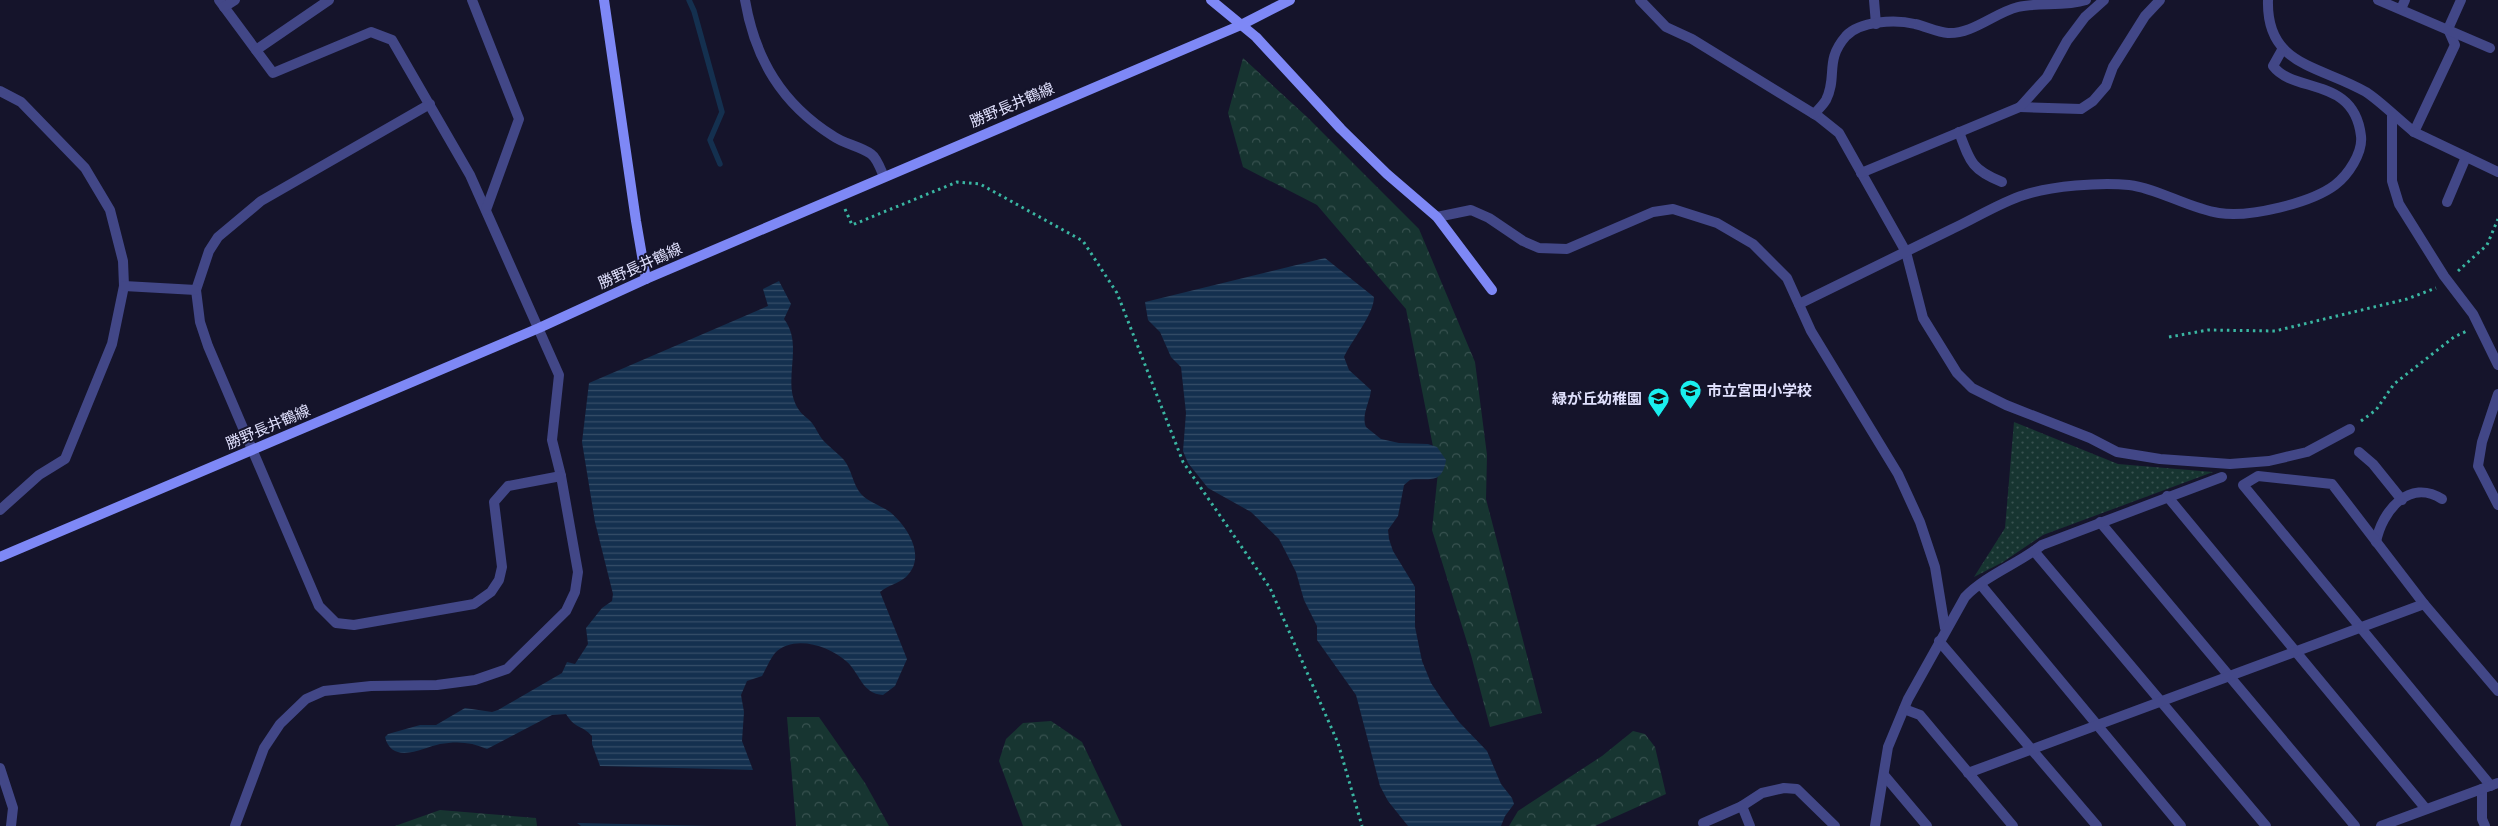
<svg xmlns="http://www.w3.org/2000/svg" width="2498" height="826" viewBox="0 0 2498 826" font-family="'Titillium Web','Noto Sans JP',sans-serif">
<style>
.grass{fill:url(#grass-dots)}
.forest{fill:url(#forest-crowns)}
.water{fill:url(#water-rules)}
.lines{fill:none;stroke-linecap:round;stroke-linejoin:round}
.stream{stroke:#14304f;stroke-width:5.5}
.path{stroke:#3ab6a2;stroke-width:3;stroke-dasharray:2.5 4;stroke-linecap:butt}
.street{stroke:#424787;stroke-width:10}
.secondary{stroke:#7e88f6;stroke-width:10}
.labels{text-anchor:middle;stroke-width:4;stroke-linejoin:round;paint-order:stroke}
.street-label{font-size:15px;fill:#e0e0fd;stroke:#15142b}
.poi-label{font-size:15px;font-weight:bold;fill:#e0e0fd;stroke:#15142b;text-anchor:start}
</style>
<defs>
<pattern id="grass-dots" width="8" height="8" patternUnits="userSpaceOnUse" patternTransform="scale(1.25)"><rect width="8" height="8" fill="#173531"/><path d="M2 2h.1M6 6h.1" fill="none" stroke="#385250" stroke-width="1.8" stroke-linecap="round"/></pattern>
<pattern id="forest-crowns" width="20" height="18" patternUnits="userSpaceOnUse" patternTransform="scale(1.25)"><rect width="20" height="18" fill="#173531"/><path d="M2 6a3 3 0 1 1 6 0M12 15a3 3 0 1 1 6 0" fill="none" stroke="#385250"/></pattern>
<pattern id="water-rules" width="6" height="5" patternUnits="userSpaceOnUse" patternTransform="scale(1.25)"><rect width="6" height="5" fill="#14304f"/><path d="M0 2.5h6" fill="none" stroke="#364e69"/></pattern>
</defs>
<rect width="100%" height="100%" fill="#15142b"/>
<!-- grass -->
<polygon class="grass" points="2014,422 2118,464 2213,472 2043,535 2003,562 1974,577 2005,528"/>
<!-- forest -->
<g class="forest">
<polygon points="1243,58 1307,117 1419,229 1475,362 1487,455 1486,499 1542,713 1490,727 1471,655 1432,530 1438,472 1406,309 1317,205 1243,167 1228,113"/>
<polygon points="787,717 819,717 865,783 889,826 796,826"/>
<polygon points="1051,721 1082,742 1122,826 1023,826 999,761 1006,739 1023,723"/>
<polygon points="1633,731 1645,734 1655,747 1666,794 1595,826 1509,826 1518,811 1602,756"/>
<polygon points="440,810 536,818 537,826 395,826"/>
</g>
<!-- water -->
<g class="water">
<path d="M1325 258 1374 297C1374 314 1352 340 1344 357L1349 370 1371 390C1370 402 1361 415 1366 427L1381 439 1399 443 1428 444 1437 447 1446 460C1442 486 1428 477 1410 480L1404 485 1398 516 1388 530 1389 539 1393 551 1415 587V627L1422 661 1431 683 1441 698 1459 722 1487 751 1501 784 1512 798 1514 804 1505 816 1501 826H1408L1388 801 1380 786 1356 695 1317 640V626L1304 600 1296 572 1279 539 1251 512 1208 488 1188 463 1183 451 1186 413 1181 367 1171 357 1160 332 1148 320 1145 302Z"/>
<path d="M779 281 791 304 784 319C805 346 780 383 799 410 802 415 808 418 812 423 816 428 818 434 822 439 829 447 838 453 844 460 852 470 853 485 861 494 868 502 882 506 890 512 908 527 927 557 906 577 898 584 888 585 880 592L907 659 895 686 883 695C862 694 860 673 846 661 829 646 794 634 775 653 770 659 766 669 762 676L747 681 741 695 744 712 742 741 753 770 600 766 592 744V736C581 724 576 730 566 714L552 715 487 749C472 742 457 741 440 744 425 747 392 766 385 737L388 734 420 725H436L465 708 492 712 498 710 562 673 567 662 575 664 588 644 586 628 602 608 612 601 613 594 595 522 582 442 589 383 768 306 763 289Z"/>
<polygon points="577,823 712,826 581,826"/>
</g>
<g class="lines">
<!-- stream -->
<polyline class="stream" points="689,0 694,11 722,112 710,140 720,164"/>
<!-- path -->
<g class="path">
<polyline points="845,209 852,225 957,182 980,184 1083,241 1117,293 1183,462 1270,588 1338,743 1362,826"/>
<polyline points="2458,271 2487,245 2498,219"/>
<polyline points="2169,337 2208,330 2275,331 2407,299 2436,288"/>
<polyline points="2361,421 2376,410 2394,384 2454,337 2467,331"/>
</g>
<!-- street -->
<g class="street">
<polyline points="219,0 273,73 371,32 392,40 470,175 559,375 552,440 561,476 578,572 575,592 566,611 507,669 475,680 437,685 371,686 324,691 306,699 280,724 264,748 235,826"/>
<polyline points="472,0 519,119 486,210"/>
<path d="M745 0C755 59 782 104 833 136 844 144 860 146 871 154 877 158 881 170 884 177"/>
<polyline points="1640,0 1666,27 1692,39 1819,117 1839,133 1906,252 1923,318 1957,373 1972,388 2006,405 2090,438 2117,452 2160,459 2230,464 2269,461 2307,452 2350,429"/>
<polyline points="1874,0 1876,24"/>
<path d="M2268 0C2266 66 2319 65 2366 92 2380 101 2399 120 2414 132L2455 45 2448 29 2461 0"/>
<polyline points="2378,0 2490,48"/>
<polyline points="224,7 235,0"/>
<polyline points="2401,9 2405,0"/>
<polyline points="256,50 329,0"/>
<polyline points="0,91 21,102 85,168 110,210 123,261 124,286 112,344 65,459 39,475 0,510"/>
<polyline points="430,104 261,201 218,237 209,251 196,290 200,322 208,346 319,606 336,623 354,625 474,604 491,592 499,580 502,567 494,502 508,486 561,476"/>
<polyline points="2020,107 2081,109 2093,101 2106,86 2113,67 2145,16 2160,0"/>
<path d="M1814 114C1818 110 1823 105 1826 100 1838 76 1824 61 1846 36 1860 21 1895 19 1915 24 1925 26 1937 32 1948 33 1973 34 1994 13 2018 7 2040 2 2064 7 2086 0"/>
<polyline points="2392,116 2392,181 2399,204 2444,276 2473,314 2498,365"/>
<path d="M1959 132C1970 162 1972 170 2002 182"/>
<polyline points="2414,132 2498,172"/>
<polyline points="1861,173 2020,107 2047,77 2067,41 2085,17 2104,0"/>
<polyline points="2447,202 2466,157"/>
<polyline points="1437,217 1471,210 1489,218 1523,241 1539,248 1567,249 1653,212 1673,209 1717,223 1753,244 1787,278 1811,331 1898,474 1920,522 1935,567 1945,628"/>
<polyline points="124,286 196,290"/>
<path d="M1799 304C1850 279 1901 254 1952 229 1974 219 2001 202 2024 195 2051 186 2100 182 2129 185 2157 188 2190 209 2219 213 2249 218 2311 203 2335 185 2348 175 2363 153 2361 136 2354 76 2294 94 2273 66L2282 50"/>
<polyline points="2498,394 2482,442 2478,466 2498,505"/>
<polyline points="2359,452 2373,464 2402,500"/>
<polyline points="2167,496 2426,809"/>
<polyline points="2100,522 2355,826"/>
<path d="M2376 542C2382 511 2409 478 2442 499"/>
<polyline points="2034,551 2266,826"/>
<polyline points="1981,585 2181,826"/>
<polyline points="2424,604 2332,484 2258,476 2243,485 2491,786"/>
<polyline points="1939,641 2097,826"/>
<polyline points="1904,709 1920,715 2013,826"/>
<polyline points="0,768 13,808 11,826"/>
<polyline points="1968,773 2424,604 2498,691"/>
<polyline points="1884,775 1927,826"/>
<polyline points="2482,789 2482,819 2485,826"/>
<polyline points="1742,806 1750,826"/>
<polyline points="1703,823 1742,806 1762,793 1784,788 1797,789 1835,826"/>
<path d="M1875 826 1888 747 1908 699 1965 597C1986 575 2018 564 2042 545L2222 477"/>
<polyline points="2381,826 2498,783"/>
</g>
<!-- secondary -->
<g class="secondary">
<polyline points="604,0 636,221 646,279"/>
<polyline points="1211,0 1256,37 1341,129 1387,174 1437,217 1492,290"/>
<polyline points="0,557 539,328 646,279 1241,25 1290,0"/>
</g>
</g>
<!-- icons -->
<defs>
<symbol id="school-pin" viewBox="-11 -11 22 30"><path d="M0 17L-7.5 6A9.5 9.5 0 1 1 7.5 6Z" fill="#1aefee" stroke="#15142b"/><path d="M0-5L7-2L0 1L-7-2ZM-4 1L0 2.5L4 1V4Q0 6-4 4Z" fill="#111"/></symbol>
</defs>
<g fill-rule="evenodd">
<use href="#school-pin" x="1678" y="378" width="25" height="34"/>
<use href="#school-pin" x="1646" y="386" width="25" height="34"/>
</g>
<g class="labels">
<!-- street labels -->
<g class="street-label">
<text transform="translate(1012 105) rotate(-23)" y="5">勝野長井鶴線</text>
<text transform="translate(640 266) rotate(-24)" y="5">勝野長井鶴線</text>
<text transform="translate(268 427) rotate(-23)" y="5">勝野長井鶴線</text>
</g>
<!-- poi labels -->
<g class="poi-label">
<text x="1707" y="396">市立宮田小学校</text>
<text x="1642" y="404" text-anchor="end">緑が丘幼稚園</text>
</g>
</g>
</svg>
